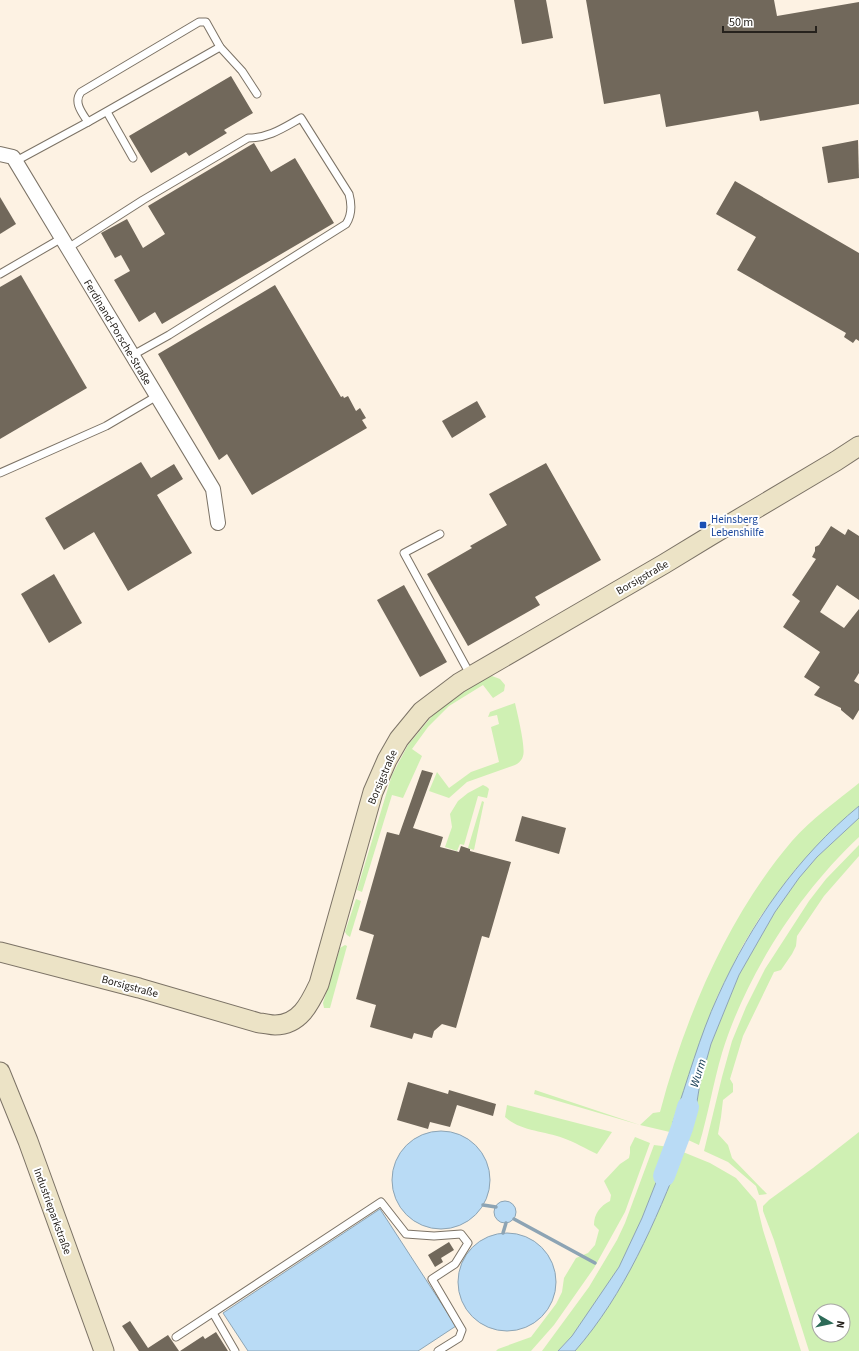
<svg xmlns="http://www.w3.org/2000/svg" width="859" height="1351" viewBox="0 0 859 1351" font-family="'Source Sans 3',sans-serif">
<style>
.green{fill:#cff0b3;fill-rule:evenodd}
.water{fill:#b9dbf5;stroke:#8da4b4}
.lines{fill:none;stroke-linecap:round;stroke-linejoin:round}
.stream{stroke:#8da4b4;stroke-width:3.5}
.river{stroke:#b9dbf5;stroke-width:22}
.building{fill:#71685b}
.lane-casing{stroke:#7c7366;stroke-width:9}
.street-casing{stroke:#7c7366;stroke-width:16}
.secondary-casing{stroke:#7c7366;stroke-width:21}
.lane{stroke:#fff;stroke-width:7}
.street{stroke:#fff;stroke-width:14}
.secondary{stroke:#ece3c6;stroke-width:19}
.transit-dot{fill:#1a4fb4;stroke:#fff;stroke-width:1.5}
.labels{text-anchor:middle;stroke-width:4;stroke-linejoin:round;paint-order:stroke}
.street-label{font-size:11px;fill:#26221d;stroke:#fff}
.transit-label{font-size:11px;fill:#164399;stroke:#fff;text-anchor:start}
.water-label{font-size:12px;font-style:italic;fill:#0e3750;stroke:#fff}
</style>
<rect width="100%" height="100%" fill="#fdf2e3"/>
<!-- green -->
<g class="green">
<polygon points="492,676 500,679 505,685 504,691 493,698 483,685 449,706 428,727 412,749 422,756 403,798 392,795 362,892 357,890 392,775 408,745 433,715 443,705 486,678"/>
<path d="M515 703C517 712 526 748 523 756 522 760 519 763 515 765L467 782 449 798 429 791 437 772 449 788 471 772 499 762 491 727 499 724 497 715 488 717 490 712Z"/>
<path d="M859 783V806L825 837 794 871 760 917 743 945 717 997 673 1122 674 1133 640 1125 534 1094 535 1090 640 1125 653 1113 660 1112C685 1017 728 916 792 841 811 819 837 801 859 783Z"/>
<polygon points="483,785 487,787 489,789 487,798 478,796 464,845 460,844 457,851 445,847 452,827 450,814 458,801 468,793"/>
<polygon points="482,801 484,802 474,850 468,848"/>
<path d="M859 818V837C799 893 746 975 722 1053 713 1084 708 1115 699 1145L686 1139 696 1108 700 1083 711 1044 739 975 775 912 799 878 817 857Z"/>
<polygon points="859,845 859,856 824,896 797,936 796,946 792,954 781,970 774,972 743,1036 730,1079 733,1084 733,1092 723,1100 721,1117 718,1134 728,1145 732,1158 767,1194 759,1195 756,1186 728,1162 704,1151 722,1077 732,1041 746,1007 765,969 809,901 826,879"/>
<polygon points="356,899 361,901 350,937 347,935 345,932"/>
<polygon points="345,945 347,946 330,1008 324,1008 323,1003 340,948"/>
<path d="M507 1105 612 1132 597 1154C586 1149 575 1142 563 1138 544 1131 520 1131 505 1117Z"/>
<path d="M859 1132V1351H809L774 1240 763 1211V1206L769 1200 813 1168ZM819 1311H843V1335H819Z"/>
<path d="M635 1137 650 1143 625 1212 594 1268 554 1325 531 1351H496L498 1349 531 1337 556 1304 562 1292 564 1278 576 1258 588 1253 595 1245 599 1230 594 1225C594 1214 600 1206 610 1201L611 1195 604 1181 620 1164 629 1158 630 1153V1147Z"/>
<polygon points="654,1145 670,1147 642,1218 619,1267 572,1336 558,1351 542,1351 589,1287 617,1240 625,1223"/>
<path d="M683 1152 710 1163 736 1178 756 1201 763 1230 801 1351H575C625 1294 655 1222 683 1152Z"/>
</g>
<!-- water -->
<g class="water">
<path d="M859 806V818L817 857 799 878 775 912 739 975 711 1044 700 1083 696 1108 686 1139 674 1133 673 1122C688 1080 699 1037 718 996 751 923 797 857 859 806Z"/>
<circle cx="441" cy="1180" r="49"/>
<path d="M670 1147 683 1152C655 1222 625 1294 575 1351H558L572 1336 619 1267 642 1218Z"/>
<circle cx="505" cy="1212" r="11"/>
<polygon points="380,1209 456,1326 418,1351 248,1351 223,1313"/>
<circle cx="507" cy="1282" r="49"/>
</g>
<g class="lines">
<!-- stream -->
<g class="stream">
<polyline points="483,1205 496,1207"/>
<polyline points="514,1219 595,1263"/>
<polyline points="503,1233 506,1223"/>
</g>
<!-- river -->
<polyline class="river" points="664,1176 682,1128 688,1107"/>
</g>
<!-- building -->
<g class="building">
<polygon points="514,0 546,0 553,38 522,44"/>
<polygon points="586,0 774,0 777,16 859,2 859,104 760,121 758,111 666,127 660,94 604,104"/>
<polygon points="231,76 253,113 224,130 227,133 189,156 186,152 151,173 129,136"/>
<polygon points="858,140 859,178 828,183 822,147"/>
<polygon points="254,143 271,172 295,158 334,223 162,324 155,312 139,322 114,280 130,271 121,255 115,258 101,233 127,219 143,248 165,234 148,206"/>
<polygon points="735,181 859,253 859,341 856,339 853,343 844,337 846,333 737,270 756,237 716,214"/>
<polygon points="0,197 16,224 0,234"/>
<polygon points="21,275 87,388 0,439 0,287"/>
<polygon points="275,285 341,397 343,396 344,398 348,396 356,411 360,408 366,418 362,420 367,428 252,495 227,454 219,460 158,354"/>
<polygon points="477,401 486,417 452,438 442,421"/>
<polygon points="141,462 151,478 174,464 183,479 157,495 192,553 128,591 94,532 64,550 45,518"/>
<polygon points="546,463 601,560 535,597 540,605 468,646 427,574 472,548 470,546 507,525 489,494"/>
<polygon points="831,526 845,535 848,529 859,536 859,600 837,585 820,612 844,628 859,609 859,673 854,681 859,684 859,710 853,720 841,710 841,708 814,695 820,687 804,677 820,652 783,627 800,601 792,595 816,559 812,557 815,551 815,547 819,545"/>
<polygon points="54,574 82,623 49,643 21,594"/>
<polygon points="404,585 447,662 420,677 377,600"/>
<polygon points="422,770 433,773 413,828 443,837 440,847 459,852 461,846 470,849 470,851 511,862 489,938 482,936 456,1028 442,1024 434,1031 432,1038 414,1033 412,1039 370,1027 376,1005 356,999 374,935 359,930 387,832 399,835"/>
<polygon points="522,816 566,828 559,854 515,841"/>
<polygon points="408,1082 448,1094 449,1090 496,1104 493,1116 457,1105 450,1127 430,1122 428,1129 397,1120"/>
<polygon points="449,1242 454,1250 441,1258 443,1262 435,1267 428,1255"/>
<polygon points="130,1321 148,1348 168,1335 179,1351 139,1351 122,1326"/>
<polygon points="216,1332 228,1351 180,1351 203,1336 205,1339"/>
</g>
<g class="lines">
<defs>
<g id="lane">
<polyline points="107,112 133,158"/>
<polyline points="88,122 220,47"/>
<path d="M16 161 88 122C82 113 73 102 81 92L199 22H206L220 47 242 71 257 94"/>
<path d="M68 248 143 200 248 138C269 138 283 128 301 118L349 194C352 205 352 215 346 224L169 335 133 355"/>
<polyline points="0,274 62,238"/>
<polyline points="0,473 106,426 157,396"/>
<polyline points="440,534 404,553 471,676"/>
<polyline points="213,1313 235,1351"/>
<polyline points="176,1337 381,1202 406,1234 434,1236 461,1234 468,1243 455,1264 432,1279 462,1330 459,1338 438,1351"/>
</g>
<polyline id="street" points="0,154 13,157 213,489 218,523"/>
<g id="secondary">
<path d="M0 952 139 988 259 1023C264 1023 270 1025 275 1025 300 1025 310 1003 319 984L373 792 387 760 399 739 422 711 459 683 664 564 710 536 836 461 859 446"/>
<polyline points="0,1072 28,1141 104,1351"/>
</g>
</defs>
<!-- lane casing -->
<use href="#lane" class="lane-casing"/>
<!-- street casing -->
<use href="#street" class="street-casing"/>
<!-- secondary casing -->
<use href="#secondary" class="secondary-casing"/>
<!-- lane -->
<use href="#lane" class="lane"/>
<!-- street -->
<use href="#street" class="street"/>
<!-- secondary -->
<use href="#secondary" class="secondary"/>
</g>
<!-- markers -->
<rect class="transit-dot" x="699" y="521" width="8" height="8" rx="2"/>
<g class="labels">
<!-- street labels -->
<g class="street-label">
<text transform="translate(118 332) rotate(59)" y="4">Ferdinand-Porsche-Straße</text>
<text transform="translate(642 577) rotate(-30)" y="4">Borsigstraße</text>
<text transform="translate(382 777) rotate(-67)" y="4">Borsigstraße</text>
<text transform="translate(130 986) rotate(15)" y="4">Borsigstraße</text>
<text transform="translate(53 1211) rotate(70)" y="4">Industrieparkstraße</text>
</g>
<!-- transit labels -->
<g class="transit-label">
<text x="711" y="523">Heinsberg<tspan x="711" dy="13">Lebenshilfe</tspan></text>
</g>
<!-- water labels -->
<g class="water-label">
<text transform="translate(698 1073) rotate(-73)" y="4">Wurm</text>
</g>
</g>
<!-- north arrow -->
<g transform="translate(831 1323) rotate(99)"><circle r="19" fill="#ffffff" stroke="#a8a7a5"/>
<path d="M0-3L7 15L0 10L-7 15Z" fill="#2d6b58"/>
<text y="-6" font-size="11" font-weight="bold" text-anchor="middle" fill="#26221d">N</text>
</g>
<!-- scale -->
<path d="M723 26v6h93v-6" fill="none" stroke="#26221d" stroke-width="2"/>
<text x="729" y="26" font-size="12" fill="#26221d" stroke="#ffffff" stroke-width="3" paint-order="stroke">50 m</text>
</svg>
